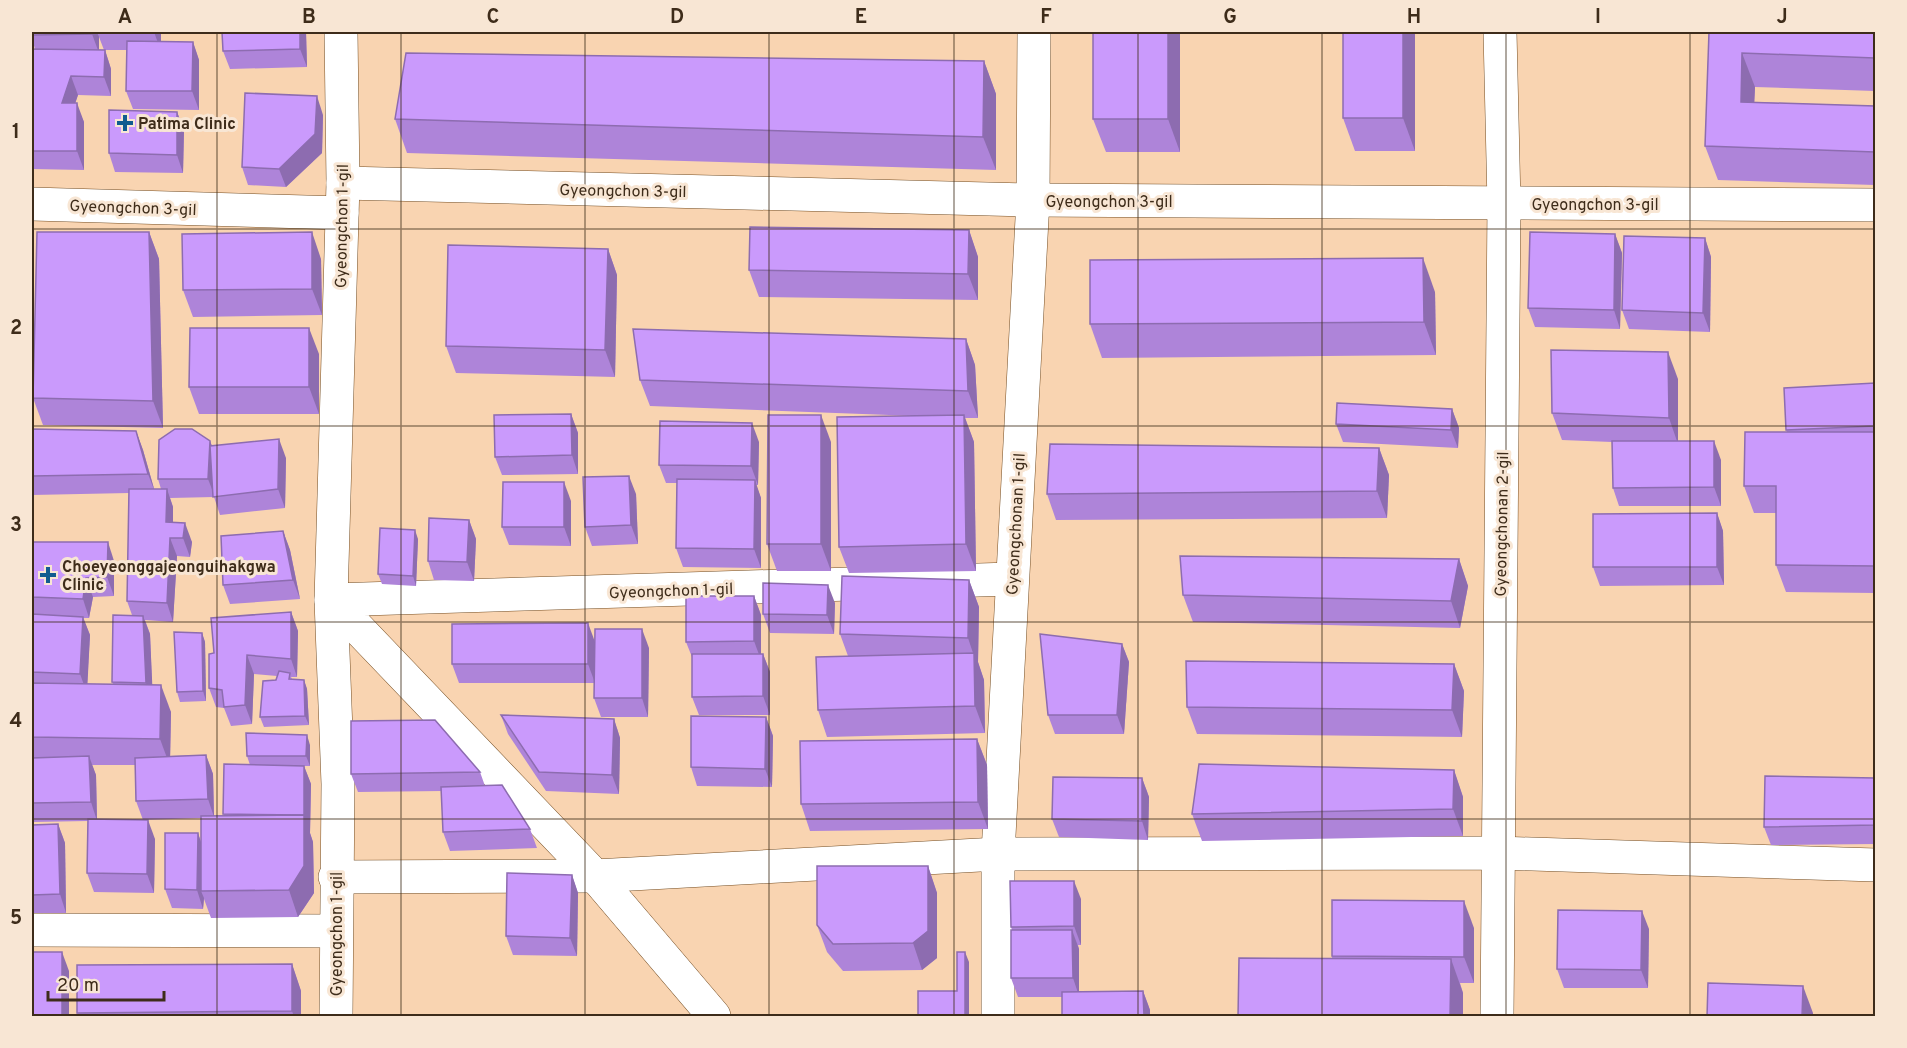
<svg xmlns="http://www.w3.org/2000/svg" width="1907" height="1048" viewBox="0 0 1907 1048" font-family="Overpass,sans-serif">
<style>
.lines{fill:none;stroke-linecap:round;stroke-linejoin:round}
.minor-casing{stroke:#764f24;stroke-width:34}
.minor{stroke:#fff;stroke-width:33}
.wall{fill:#ae84d9}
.shaded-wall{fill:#8d6cb0}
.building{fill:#ca9afc;stroke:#8d6cb0;stroke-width:1.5}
.grid{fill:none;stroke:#3e2c1a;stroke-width:1.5;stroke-opacity:0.55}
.poi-dot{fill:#115b8f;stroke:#f8e6d4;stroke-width:2}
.labels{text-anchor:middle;stroke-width:6;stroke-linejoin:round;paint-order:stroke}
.poi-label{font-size:16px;font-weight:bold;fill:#3e2c1a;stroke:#f8e6d4;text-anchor:start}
.street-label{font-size:16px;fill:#3e2c1a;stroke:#f8e6d4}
.neatline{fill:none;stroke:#3e2c1a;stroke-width:2}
.grid-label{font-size:20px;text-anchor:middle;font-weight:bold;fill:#3e2c1a}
</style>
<rect width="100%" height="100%" fill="#f9d4b1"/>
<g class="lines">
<defs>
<g id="minor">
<polyline points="343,183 1033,200 1876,205"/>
<polyline points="32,204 342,213"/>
<polyline points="335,877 595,876 998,854 1498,853 1876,865"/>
<polyline points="32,930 335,931"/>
<polyline points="336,1016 338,784 331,600 343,183 341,32"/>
<polyline points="714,1016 595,876 331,600 1011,579"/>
<polyline points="998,1016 998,854 1033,200 1034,32"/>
<polyline points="1497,1016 1504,204 1500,32"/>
</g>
</defs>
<!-- minor casing -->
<use href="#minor" class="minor-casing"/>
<!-- minor -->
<use href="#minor" class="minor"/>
</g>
<!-- wall -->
<g class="wall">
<polygon points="32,32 161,32 161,42 193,42 199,60 199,110 133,109 126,91 127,50 104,50 99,37 99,50 105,50 111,69 111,96 78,95 75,103 84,122 84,170 32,169 32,49 35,49 32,39"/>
<polygon points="222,32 306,32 307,67 230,69 223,51"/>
<polygon points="1093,32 1180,32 1180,152 1106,152 1093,119"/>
<polygon points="1343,32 1415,32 1415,151 1355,151 1343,118"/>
<polygon points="1709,32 1875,32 1875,91 1755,87 1754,102 1875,106 1875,185 1718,180 1705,146"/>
<polygon points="984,61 996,94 996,170 407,153 395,119"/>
<polygon points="177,112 184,130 183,173 115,172 109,153"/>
<polygon points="323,115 322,153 286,187 248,185 242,167"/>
<polygon points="969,230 978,257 978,300 759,297 749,270"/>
<polygon points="149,232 159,259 163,428 43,425 33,398"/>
<polygon points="1615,234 1622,253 1620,329 1535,327 1528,308"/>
<polygon points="1705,238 1711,257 1710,332 1629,329 1622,310"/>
<polygon points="608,249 617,275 615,377 456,373 446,346"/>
<polygon points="321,259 322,315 193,317 183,290"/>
<polygon points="1435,292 1436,355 1102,358 1090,324"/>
<polygon points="966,339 975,365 978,418 965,418 974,442 976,571 849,573 839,547 916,416 650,406 640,380"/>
<polygon points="319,354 319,414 199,414 189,387"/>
<polygon points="1678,379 1678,441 1721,460 1721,506 1619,506 1613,488 1612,442 1562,440 1552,413"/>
<polygon points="1875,383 1875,593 1786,592 1776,565 1776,513 1754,513 1744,486 1787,432 1786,430"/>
<polygon points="1452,409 1459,428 1458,448 1343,442 1336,424"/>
<polygon points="571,414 578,433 578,474 502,475 495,457"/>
<polygon points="32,429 136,431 143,450 154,489 161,489 158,479 210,441 212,446 286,458 285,508 220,515 214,497 170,498 173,507 173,523 192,542 190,557 177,556 173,622 145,620 150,634 152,685 171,712 170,756 206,755 213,774 214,816 224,816 223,814 250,765 247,756 310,745 310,766 304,766 311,784 310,833 313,842 314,893 298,917 211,918 204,899 203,909 172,908 165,889 198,833 201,842 201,818 143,820 136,801 135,765 92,765 96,775 97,819 155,839 154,893 94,892 87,873 88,821 32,822 32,542 114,561 114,596 93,597 89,618 83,618 90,635 87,684 113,684 112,682 132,615 127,601 129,493 32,495"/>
<polygon points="759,442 758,485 756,485 761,498 761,568 683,567 676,548 677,483 666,483 659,465"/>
<polygon points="831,442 831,571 777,571 767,544"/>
<polygon points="1379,448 1389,475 1387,518 1056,520 1047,494"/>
<polygon points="636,494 638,544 592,546 585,527"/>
<polygon points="571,501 571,546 509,545 502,527"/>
<polygon points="1717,513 1723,531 1724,585 1600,586 1593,567"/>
<polygon points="469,520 476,539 474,581 434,580 428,561"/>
<polygon points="283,531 290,550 300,599 230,604 223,585"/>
<polygon points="418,539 416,586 382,584 378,574"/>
<polygon points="1459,559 1468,586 1460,628 1193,622 1183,595"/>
<polygon points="969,580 979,607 978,662 984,680 985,733 827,737 818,710 848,656 840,634"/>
<polygon points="754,596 761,615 761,654 763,654 770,672 770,715 699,715 692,697 692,657 686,642"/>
<polygon points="835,603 834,634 770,633 763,614"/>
<polygon points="291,612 298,631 297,677 291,677 292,679 304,680 307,689 309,725 264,727 260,717 277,676 254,674 252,724 231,726 224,708 216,707 209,688 214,653"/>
<polygon points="202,633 205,642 206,701 180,702 177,692"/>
<polygon points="595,642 649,648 648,717 601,717 594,698 594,683 459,683 452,664"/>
<polygon points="1122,644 1129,662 1124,734 1055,734 1048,715"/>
<polygon points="1454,664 1464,691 1462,737 1197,734 1187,707"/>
<polygon points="501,715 614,719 620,738 619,794 546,791 508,734"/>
<polygon points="766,717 773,736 772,787 697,786 691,767"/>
<polygon points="977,739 987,765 988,829 810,831 801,804"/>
<polygon points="1454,770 1463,797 1463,836 1202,841 1192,814"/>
<polygon points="480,772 485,786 530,829 537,848 450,851 443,832 442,791 358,792 351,774"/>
<polygon points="1142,778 1149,797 1148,840 1059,837 1052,819"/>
<polygon points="1875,778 1875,844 1771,845 1764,827"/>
<polygon points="58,824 65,843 66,913 32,913 32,825"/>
<polygon points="928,866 937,893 937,958 922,970 843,971 827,952 817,925"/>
<polygon points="572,875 578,893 577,956 513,955 506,936"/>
<polygon points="1081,899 1081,945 1078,945 1079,949 1079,992 1143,991 1150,1010 1062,997 1018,997 1011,978 1012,930 1011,927"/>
<polygon points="1474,928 1474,983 1460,983 1463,993 1463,1017 1238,1017 1332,958 1332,956"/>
<polygon points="1649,929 1648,988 1564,988 1557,969"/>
<polygon points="969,962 969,1017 919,1017 918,1015 957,991"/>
<polygon points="292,964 301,991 301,1017 78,1017 77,1013"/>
</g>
<!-- shaded-wall -->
<g class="shaded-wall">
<polygon points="92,32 97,32 99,37 99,53 92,34"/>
<polygon points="154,32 161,32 161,51"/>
<polygon points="300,32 306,32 307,67 300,49"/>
<polygon points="1168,32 1180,32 1180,152 1168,119"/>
<polygon points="1403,32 1415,32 1415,151 1403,118"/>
<polygon points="193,42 199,60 199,110 192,91"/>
<polygon points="105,50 111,69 111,96 104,77"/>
<polygon points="1742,53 1755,87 1753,135 1741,102"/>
<polygon points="984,61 996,94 996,170 983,137"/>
<polygon points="71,76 78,95 69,122 62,103"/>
<polygon points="317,96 323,115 322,153 286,187 279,169"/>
<polygon points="77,103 84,122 84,170 77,151"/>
<polygon points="177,112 184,130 183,173 177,155"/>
<polygon points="969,230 978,257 978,300 968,274"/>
<polygon points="149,232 159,259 163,428 153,401"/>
<polygon points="312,232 321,259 322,315 312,289"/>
<polygon points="1615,234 1622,253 1620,329 1614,310"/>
<polygon points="1705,238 1711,257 1710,332 1703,313"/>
<polygon points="608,249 617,275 615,377 605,350"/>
<polygon points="1423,258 1435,292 1436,355 1424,322"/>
<polygon points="309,328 319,354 319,414 309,387"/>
<polygon points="966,339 975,365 978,418 968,391"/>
<polygon points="1668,352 1678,379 1678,444 1669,418"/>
<polygon points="1452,409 1459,428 1458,448 1451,430"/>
<polygon points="571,414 578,433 578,474 572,455"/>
<polygon points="821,415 831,442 831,571 821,544"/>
<polygon points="964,415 974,442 976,571 966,544"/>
<polygon points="752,423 759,442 758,485 751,466"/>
<polygon points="136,431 143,450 155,492 148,474"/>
<polygon points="279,439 286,458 285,508 278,489"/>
<polygon points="210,441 217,460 215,497 208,479"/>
<polygon points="1714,441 1721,460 1721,506 1714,487"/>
<polygon points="1379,448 1389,475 1387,518 1377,491"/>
<polygon points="629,476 636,494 638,544 631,525"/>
<polygon points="755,480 761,498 761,568 754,549"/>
<polygon points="564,482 571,501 571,546 564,527"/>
<polygon points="167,489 173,507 173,538 166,522"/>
<polygon points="1717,513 1723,531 1724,585 1717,567"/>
<polygon points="469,520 476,539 474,581 467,562"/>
<polygon points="185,523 192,542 190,557 183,538"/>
<polygon points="415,530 418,539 416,586 413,576"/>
<polygon points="283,531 290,550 300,599 293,580"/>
<polygon points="170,538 177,556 173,622 167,603"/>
<polygon points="108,542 114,561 114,596 107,577"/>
<polygon points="1459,559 1468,586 1460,628 1451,601"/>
<polygon points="86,578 93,597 89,618 83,599"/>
<polygon points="969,580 979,607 978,662 984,680 985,733 975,706 974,656 968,638"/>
<polygon points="828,585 835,603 834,634 827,615"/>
<polygon points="754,596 761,615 761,660 754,641"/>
<polygon points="291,612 298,631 297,677 291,659"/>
<polygon points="143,616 150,634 153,701 146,683"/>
<polygon points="83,617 90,635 87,693 80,674"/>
<polygon points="588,623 595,642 595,683 588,664"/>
<polygon points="642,629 649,648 648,717 642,698"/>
<polygon points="202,633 205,642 206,701 203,691"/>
<polygon points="1122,644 1129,662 1124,734 1117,715"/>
<polygon points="763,654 770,672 770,715 763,696"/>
<polygon points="247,655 254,674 252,724 245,705"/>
<polygon points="1454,664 1464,691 1462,737 1452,710"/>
<polygon points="304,680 307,689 309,725 305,716"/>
<polygon points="161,685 171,712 170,766 160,739"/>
<polygon points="766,717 773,736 772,787 765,769"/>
<polygon points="614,719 620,738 619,794 612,775"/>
<polygon points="307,735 310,745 310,766 306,756"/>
<polygon points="977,739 987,765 988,829 978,802"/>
<polygon points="206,755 213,774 214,817 208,799"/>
<polygon points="89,756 96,775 97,821 91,802"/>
<polygon points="304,766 311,784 310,833 313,842 314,893 298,917 289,890 304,815"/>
<polygon points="1454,770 1463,797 1463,836 1453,809"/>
<polygon points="1142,778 1149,797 1148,840 1142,821"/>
<polygon points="148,820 155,839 154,893 147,874"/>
<polygon points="58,824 65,843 66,913 60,894"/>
<polygon points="198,833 204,852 201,891 204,898 203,909 197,890"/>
<polygon points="928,866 937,893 937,958 922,970 913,943"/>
<polygon points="572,875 578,893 577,956 570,938"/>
<polygon points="1074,881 1081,899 1081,945 1074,926"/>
<polygon points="1464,901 1474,928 1474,983 1464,957"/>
<polygon points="1642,911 1649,929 1648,988 1641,970"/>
<polygon points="1072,930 1079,949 1079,996 1073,978"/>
<polygon points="62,952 69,971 69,1017 62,1017"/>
<polygon points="965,952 969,962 969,1017 966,1017 965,1015"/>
<polygon points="1451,959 1463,993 1463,1017 1450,1017"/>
<polygon points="292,964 301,991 301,1017 294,1017 292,1011"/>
<polygon points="1803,986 1813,1013 1813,1017 1802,1017"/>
<polygon points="1143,991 1150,1010 1150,1017 1144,1017"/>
</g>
<!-- building -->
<g class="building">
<polygon points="32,32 92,32 92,34 32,35"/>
<polygon points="222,32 300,32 300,49 223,51"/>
<rect x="1093" y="32" width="75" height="87"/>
<rect x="1343" y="32" width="60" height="86"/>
<polygon points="1709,32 1875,32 1875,58 1742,53 1741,102 1875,106 1875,152 1705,146"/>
<polygon points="127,41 193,42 192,91 126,91"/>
<polygon points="32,49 105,50 104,77 71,76 62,103 77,103 77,151 32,151"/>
<polygon points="406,53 984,61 983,137 395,119"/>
<polygon points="245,93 317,96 315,134 279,169 242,167"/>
<polygon points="109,110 177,112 177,155 109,153"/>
<polygon points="750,227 969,230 968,274 749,270"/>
<polygon points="37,232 149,232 153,401 33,398"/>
<polygon points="312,232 312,289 183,290 182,234"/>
<polygon points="1530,232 1615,234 1614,310 1528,308"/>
<polygon points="1624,236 1705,238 1703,313 1622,310"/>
<polygon points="448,245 608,249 605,350 446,346"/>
<polygon points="1423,258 1424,322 1090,324 1090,260"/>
<polygon points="190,328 309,328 309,387 189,387"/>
<polygon points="633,329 966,339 968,391 640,380"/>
<polygon points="1551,350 1668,352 1669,418 1552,413"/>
<polygon points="1875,383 1875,426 1786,430 1784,388"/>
<polygon points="1337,403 1452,409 1451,430 1336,424"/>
<polygon points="571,414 572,455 495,457 494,415"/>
<polygon points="768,415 821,415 821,544 767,544"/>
<polygon points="964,415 966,544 839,547 837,417"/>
<polygon points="660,421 752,423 751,466 659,465"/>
<polygon points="32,429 136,431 148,474 32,476"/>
<polygon points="175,429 192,429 210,441 208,479 158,479 159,440"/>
<polygon points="1745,432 1875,432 1875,566 1776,565 1776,486 1744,486"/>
<polygon points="279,439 278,489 213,497 210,446"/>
<polygon points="1612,441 1714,441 1714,487 1613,488"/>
<polygon points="1050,444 1379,448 1377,491 1047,494"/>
<polygon points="629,476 631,525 585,527 583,477"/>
<polygon points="677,479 755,480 754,549 676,548"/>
<polygon points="503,482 564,482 564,527 502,527"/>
<polygon points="129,489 167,489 166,522 185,523 183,538 170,538 167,603 127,601"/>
<polygon points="1717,513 1717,567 1593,567 1593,514"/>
<polygon points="429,518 469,520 467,562 428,561"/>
<polygon points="380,528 415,530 413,576 378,574"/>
<polygon points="283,531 293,580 223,585 221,536"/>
<polygon points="32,542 108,542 107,577 86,578 83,599 32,597"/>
<polygon points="1180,556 1459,559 1451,601 1183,595"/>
<polygon points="842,576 969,580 968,638 840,634"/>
<polygon points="763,583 828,585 827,615 763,614"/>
<polygon points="686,596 754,596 754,641 686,642"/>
<polygon points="291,612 291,659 247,655 245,705 224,707 222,690 209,688 209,654 214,653 211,618"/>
<polygon points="32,614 83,617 80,674 32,672"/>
<polygon points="113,615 143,616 146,683 112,682"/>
<polygon points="588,623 588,664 452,664 452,624"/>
<polygon points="595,629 642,629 642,698 594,698"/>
<polygon points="174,632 202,633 203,691 177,692"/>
<polygon points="1040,634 1122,644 1117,715 1048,715"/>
<polygon points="974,653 975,706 818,710 816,657"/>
<polygon points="692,654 763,654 763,696 692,697"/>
<polygon points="1186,661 1454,664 1452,710 1187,707"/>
<polygon points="279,671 290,673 289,679 304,680 305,716 260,717 263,681 276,680"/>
<polygon points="32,683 161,685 160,739 32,737"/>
<polygon points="501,715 614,719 612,775 539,772"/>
<polygon points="691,716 766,717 765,769 691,767"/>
<polygon points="435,720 480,772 351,774 351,721"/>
<polygon points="246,733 307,735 306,756 247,756"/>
<polygon points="977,739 978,802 801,804 800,741"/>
<polygon points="206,755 208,799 136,801 135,758"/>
<polygon points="89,756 91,802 32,803 32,758"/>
<polygon points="224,764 304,766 304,815 223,814"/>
<polygon points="1199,764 1454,770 1453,809 1192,814"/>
<polygon points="1765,776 1875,778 1875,825 1764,827"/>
<polygon points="1053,777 1142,778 1142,821 1052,819"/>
<polygon points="502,785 530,829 443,832 441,787"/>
<polygon points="304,815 304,866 289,890 201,891 201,816"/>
<polygon points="88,819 148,820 147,874 87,873"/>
<polygon points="58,824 60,894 32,895 32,825"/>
<polygon points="165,833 198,833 197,890 165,889"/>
<polygon points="817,866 928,866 928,931 913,943 833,944 817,925"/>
<polygon points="507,873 572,875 570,938 506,936"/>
<polygon points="1010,881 1074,881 1074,926 1011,927"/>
<polygon points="1332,900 1464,901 1464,957 1332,956"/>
<polygon points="1558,910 1642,911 1641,970 1557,969"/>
<polygon points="1011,930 1072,930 1073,978 1011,978"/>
<rect x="32" y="952" width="30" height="65"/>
<polygon points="957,952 965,952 965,1015 918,1015 918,991 957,991"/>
<polygon points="1239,958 1451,959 1450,1017 1238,1017"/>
<polygon points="292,964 292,1011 77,1013 77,965"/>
<polygon points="1708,983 1803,986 1802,1017 1707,1017"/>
<polygon points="1143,991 1144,1017 1062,1017 1062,992"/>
</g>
<!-- grid -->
<path class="grid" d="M217 32V1016M401 32V1016M585 32V1016M769 32V1016M954 32V1016M1138 32V1016M1322 32V1016M1506 32V1016M1690 32V1016M32 229H1876M32 426H1876M32 622H1876M32 819H1876"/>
<!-- markers -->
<g class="poi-dot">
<path d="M122 114h6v6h6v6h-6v6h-6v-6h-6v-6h6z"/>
<path d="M45 566h6v6h6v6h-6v6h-6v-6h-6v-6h6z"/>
</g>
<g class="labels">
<!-- poi labels -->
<g class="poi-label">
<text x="138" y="129">Patima Clinic</text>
<text x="62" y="572">Choeyeonggajeonguihakgwa<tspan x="62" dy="18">Clinic</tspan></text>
</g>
<!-- street labels -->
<g class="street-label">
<text transform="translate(623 190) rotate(1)" y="6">Gyeongchon 3-gil</text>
<text x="1109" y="207">Gyeongchon 3-gil</text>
<text x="1595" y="210">Gyeongchon 3-gil</text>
<text transform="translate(133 207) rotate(2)" y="6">Gyeongchon 3-gil</text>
<text transform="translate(341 226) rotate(-89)" y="6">Gyeongchon 1-gil</text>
<text transform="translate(1015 524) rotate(-87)" y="6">Gyeongchonan 1-gil</text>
<text transform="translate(1501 524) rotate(-89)" y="6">Gyeongchonan 2-gil</text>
<text transform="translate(671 590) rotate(-2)" y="6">Gyeongchon 1-gil</text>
<text transform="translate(336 934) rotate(-90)" y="6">Gyeongchon 1-gil</text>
</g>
</g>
<!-- border -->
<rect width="1907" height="1048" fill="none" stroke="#f8e6d4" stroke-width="66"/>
<!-- scale -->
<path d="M48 991v9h116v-9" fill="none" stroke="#3e2c1a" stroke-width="3"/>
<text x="57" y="991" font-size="18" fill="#3e2c1a" stroke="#f8e6d4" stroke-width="4.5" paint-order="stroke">20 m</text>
<rect x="33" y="33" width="1841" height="982" class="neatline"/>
<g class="grid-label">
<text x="125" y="23">A</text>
<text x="309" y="23">B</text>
<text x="493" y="23">C</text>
<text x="677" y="23">D</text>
<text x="861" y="23">E</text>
<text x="1046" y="23">F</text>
<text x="1230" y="23">G</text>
<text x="1414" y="23">H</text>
<text x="1598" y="23">I</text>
<text x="1782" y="23">J</text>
<text x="16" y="138">1</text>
<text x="16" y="334">2</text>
<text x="16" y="531">3</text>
<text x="16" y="727">4</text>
<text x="16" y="924">5</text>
</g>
</svg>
